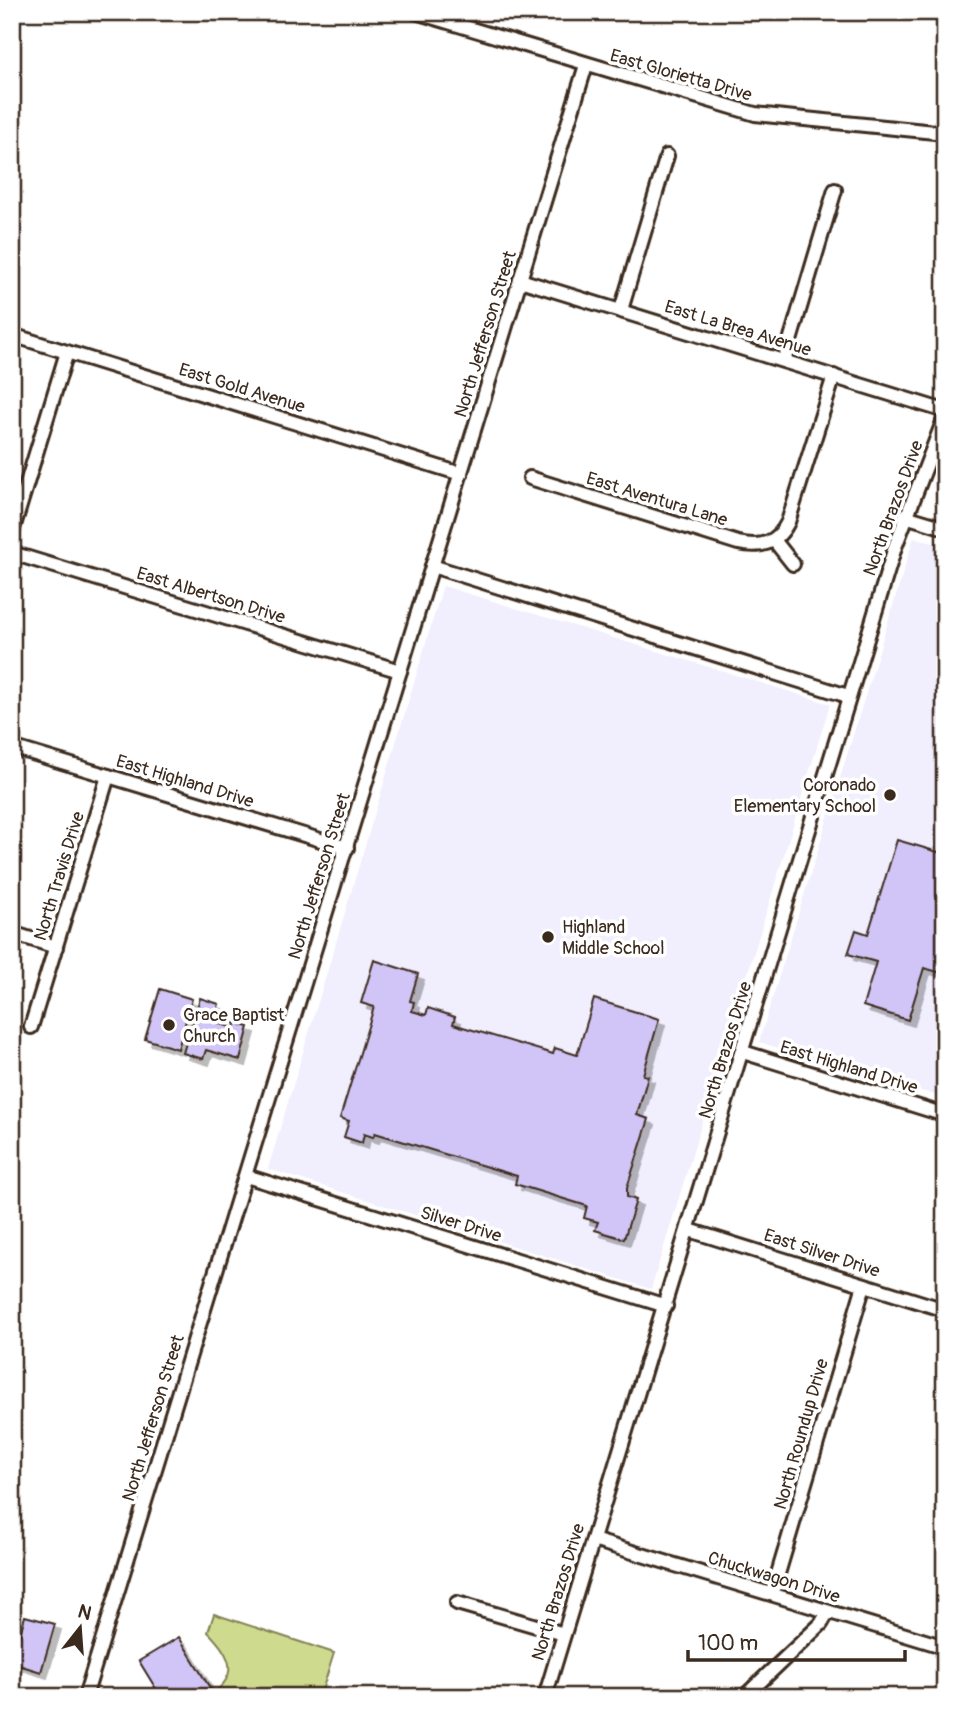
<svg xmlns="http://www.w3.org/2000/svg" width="957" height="1709" viewBox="0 0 957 1709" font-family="Pangolin,sans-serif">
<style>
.built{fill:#f1eefd}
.green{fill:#cedb8f;stroke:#848256;stroke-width:2}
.building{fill:#d1c5f7;stroke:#3b2a1e;stroke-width:2;filter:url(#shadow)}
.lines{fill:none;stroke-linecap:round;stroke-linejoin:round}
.minor-casing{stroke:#3b2a1e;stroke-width:18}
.minor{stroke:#fff;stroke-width:12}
.poi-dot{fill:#3b2a1e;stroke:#fff;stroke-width:2.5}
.labels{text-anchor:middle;stroke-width:7;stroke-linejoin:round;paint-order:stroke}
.street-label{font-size:18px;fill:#3b2a1e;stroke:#fff}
.poi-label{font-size:18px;fill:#3b2a1e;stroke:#fff;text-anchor:start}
</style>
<defs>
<filter id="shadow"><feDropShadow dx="6" dy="6" stdDeviation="0" flood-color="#0004"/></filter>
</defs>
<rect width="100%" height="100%" fill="#fff"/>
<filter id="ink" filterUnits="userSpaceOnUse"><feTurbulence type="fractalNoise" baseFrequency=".0143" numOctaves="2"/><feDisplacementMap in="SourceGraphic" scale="14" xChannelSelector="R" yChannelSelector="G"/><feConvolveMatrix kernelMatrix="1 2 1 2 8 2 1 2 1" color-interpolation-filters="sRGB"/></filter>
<g filter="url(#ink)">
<!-- built -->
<g class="built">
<polygon points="914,537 945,547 945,1098 759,1042"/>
<polygon points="443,586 830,704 651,1289 268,1169"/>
</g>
<!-- green -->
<path class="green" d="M214 1614 334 1653 320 1697H207C241 1677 232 1656 208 1632Z"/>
<!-- building -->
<g class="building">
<polygon points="897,840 945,854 945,974 924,968 908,1020 863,1006 876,962 848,954 856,930 868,934"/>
<polygon points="374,960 418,974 410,1001 414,1002 412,1011 426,1015 428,1008 455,1017 453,1024 553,1054 555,1048 577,1055 594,999 659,1019 643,1075 648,1076 637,1115 649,1119 627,1188 627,1197 636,1200 624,1239 595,1230 598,1222 584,1218 587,1206 515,1184 517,1176 375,1133 373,1137 364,1134 362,1143 344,1137 349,1121 340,1118 374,1007 361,1003"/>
<polygon points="160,989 192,999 185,1024 192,1026 200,998 219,1004 214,1022 234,1028 235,1023 249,1027 240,1060 206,1050 203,1059 183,1053 189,1032 183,1031 178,1049 145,1039"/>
<polygon points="25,1616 55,1624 41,1672 12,1663"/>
<polygon points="179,1637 213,1693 207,1697 161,1697 139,1661"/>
</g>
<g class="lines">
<defs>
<g id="minor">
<polyline points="415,12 755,114 945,133"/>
<polyline points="520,280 945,411"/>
<polyline points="621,310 667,156"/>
<polyline points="12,335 461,474"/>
<polyline points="784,361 835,190"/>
<path d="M530 478 738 543C761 548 777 544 788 522L834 376"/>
<polyline points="905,516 945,528"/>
<polyline points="12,532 67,352"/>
<polyline points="774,540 793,564"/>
<polyline points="12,553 400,671"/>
<polyline points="432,566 848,696"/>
<polyline points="12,747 347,848"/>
<polyline points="12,933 56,947"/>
<polyline points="31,1027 108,776"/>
<polyline points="743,1052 945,1115"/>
<polyline points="246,1176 666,1306"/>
<polyline points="689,1230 945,1310"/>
<polyline points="593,1540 945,1647"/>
<polyline points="772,1594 864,1285"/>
<polyline points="457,1603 564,1634"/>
<polyline points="85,1697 586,65"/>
<polyline points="545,1697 895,547 945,417"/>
<polyline points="744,1697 821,1624 828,1612"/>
</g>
</defs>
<!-- minor casing -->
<use href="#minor" class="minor-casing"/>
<!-- minor -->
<use href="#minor" class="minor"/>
</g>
</g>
<!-- markers -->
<g class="poi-dot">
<circle cx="890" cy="795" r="7"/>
<circle cx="548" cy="937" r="7"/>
<circle cx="169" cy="1025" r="7"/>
</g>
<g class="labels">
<!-- street labels -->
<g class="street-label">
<text transform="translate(681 75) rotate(16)" y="6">East Glorietta Drive</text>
<text transform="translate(738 328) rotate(17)" y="6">East La Brea Avenue</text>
<text transform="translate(485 334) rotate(-73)" y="6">North Jefferson Street</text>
<text transform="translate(242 388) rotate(17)" y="6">East Gold Avenue</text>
<text transform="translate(657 499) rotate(17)" y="6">East Aventura Lane</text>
<text transform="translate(893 508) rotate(-70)" y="6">North Brazos Drive</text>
<text transform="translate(211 595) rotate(17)" y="6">East Albertson Drive</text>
<text transform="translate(185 781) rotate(17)" y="6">East Highland Drive</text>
<text transform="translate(59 876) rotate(-73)" y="6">North Travis Drive</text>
<text transform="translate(319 876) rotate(-73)" y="6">North Jefferson Street</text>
<text transform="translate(725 1050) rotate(-73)" y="6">North Brazos Drive</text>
<text transform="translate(849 1067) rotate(17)" y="6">East Highland Drive</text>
<text transform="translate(461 1224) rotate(17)" y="6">Silver Drive</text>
<text transform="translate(822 1253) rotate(18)" y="6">East Silver Drive</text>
<text transform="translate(153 1418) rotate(-73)" y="6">North Jefferson Street</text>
<text transform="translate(801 1434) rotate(-74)" y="6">North Roundup Drive</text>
<text transform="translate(774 1577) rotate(17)" y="6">Chuckwagon Drive</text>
<text transform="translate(558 1592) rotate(-73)" y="6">North Brazos Drive</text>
</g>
<!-- poi labels -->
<g class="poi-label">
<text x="876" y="791" text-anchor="end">Coronado<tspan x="876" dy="21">Elementary School</tspan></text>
<text x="562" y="933">Highland<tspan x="562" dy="21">Middle School</tspan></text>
<text x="183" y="1021">Grace Baptist<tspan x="183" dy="21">Church</tspan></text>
</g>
</g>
<!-- margin -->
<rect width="957" height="1709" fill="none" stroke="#fff" stroke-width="42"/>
<rect x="21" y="21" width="915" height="1667" fill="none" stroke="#3b2a1e" stroke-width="2.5" filter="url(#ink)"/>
<!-- north arrow -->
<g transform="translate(80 1628) rotate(17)" stroke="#ffffff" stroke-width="5" paint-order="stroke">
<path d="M0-5L12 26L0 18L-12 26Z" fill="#3b2a1e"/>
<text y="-10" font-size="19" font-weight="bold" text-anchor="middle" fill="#3b2a1e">N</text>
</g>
<!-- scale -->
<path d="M688 1650v10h217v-10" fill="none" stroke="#3b2a1e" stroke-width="3.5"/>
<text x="698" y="1650" font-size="21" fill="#3b2a1e" stroke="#ffffff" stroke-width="5" paint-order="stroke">100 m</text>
</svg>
